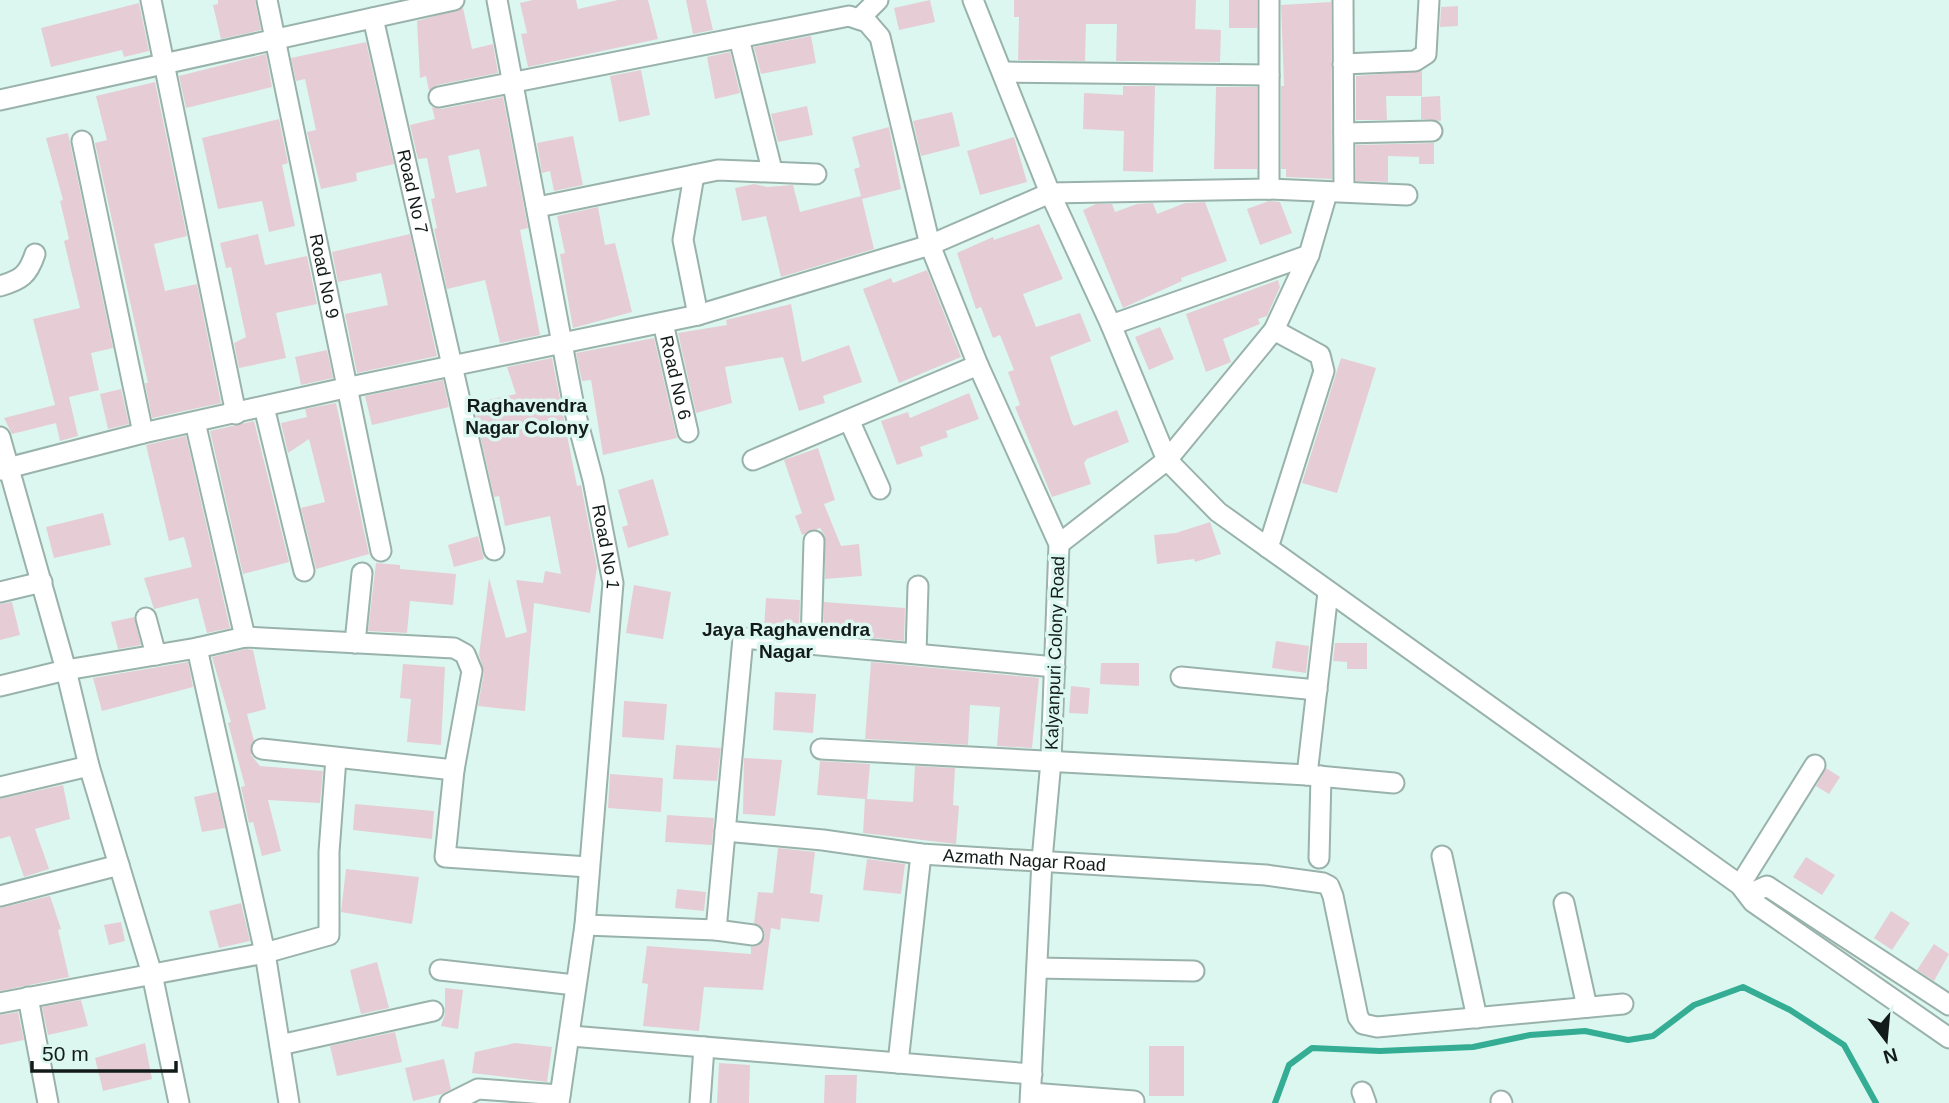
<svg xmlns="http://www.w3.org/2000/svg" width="1949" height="1103" viewBox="0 0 1949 1103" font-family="Arial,sans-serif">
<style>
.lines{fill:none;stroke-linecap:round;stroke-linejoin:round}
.stream{stroke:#34ad94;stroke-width:6}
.building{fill:#e6cdd5;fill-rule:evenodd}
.minor-casing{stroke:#99b2ab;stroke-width:23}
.minor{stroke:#fff;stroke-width:19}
.labels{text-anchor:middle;stroke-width:7;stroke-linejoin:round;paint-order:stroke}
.street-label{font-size:18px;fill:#121b19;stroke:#dcf7ef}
.neighbourhood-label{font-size:19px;font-weight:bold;fill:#121b19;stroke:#dcf7ef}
</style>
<rect width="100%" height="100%" fill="#dcf7ef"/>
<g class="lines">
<!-- stream -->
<polyline class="stream" points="1275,1103 1289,1065 1312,1048 1380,1051 1473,1047 1530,1035 1585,1031 1628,1040 1653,1036 1694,1005 1743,987 1790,1010 1844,1045 1876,1103"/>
</g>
<!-- building -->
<g class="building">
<polygon points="218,0 255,0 261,30 221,39 213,5 218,4"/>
<polygon points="533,0 576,0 578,9 618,0 648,0 658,39 528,67 521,34 527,33 520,3"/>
<polygon points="686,0 706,0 713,30 693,34"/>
<polygon points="930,0 935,22 899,30 894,8"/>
<polygon points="1014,0 1196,0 1195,29 1221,30 1220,62 1116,61 1117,24 1086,24 1085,61 1018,60 1019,17 1014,17"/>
<rect x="1229" y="0" width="28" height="28"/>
<polygon points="1331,2 1332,179 1286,177 1286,169 1281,169 1281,86 1284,86 1281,5"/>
<polygon points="139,3 149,51 124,57 122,50 51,67 41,28"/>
<polygon points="1458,6 1458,26 1440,27 1441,7"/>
<polygon points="463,8 472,49 493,44 498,73 437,85 429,91 426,76 420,78 417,21"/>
<polygon points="811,36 816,63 761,74 754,47"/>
<polygon points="366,42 394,164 356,173 357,181 321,189 307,132 316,130 305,79 296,81 291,58"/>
<polygon points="730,52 740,93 715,99 707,57"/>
<polygon points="266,54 272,87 186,108 179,76"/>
<polygon points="641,70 650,115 619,122 610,76"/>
<polygon points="1422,71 1422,96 1386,96 1387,120 1356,120 1356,76"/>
<polygon points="155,82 187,236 154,244 165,291 197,284 221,403 152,418 145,383 148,383 95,143 107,140 96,96"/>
<polygon points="1123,86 1155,86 1153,172 1123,171 1124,131 1083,129 1084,93 1123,95"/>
<polygon points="1216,87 1257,87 1257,169 1214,169"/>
<polygon points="1440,96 1441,121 1421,119 1421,97"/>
<path d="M503 97 528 228 520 230 540 335 500 343 485 280 447 289 434 229 437 228 431 199 435 198 427 158 418 159 410 125 435 119 432 107 441 109ZM479 149 487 186 456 193 448 156Z"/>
<polygon points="807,106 813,135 778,142 771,114"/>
<polygon points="952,112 960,146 921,156 913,121"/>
<polygon points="279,119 288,163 282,165 295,226 269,232 262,201 218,209 202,138"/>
<polygon points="889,127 901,189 862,199 874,249 781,277 766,216 742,221 735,188 754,184 767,187 793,185 800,212 861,196 854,169 860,167 852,137"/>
<polygon points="68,133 113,348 91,353 99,390 69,397 78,436 60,441 56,423 12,434 4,418 55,405 33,319 80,308 64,241 69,239 60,201 63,200 46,138"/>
<polygon points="573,136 583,185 554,191 550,171 542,173 537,143"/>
<polygon points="1014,137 1027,182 980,195 967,151"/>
<polygon points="1434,143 1434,164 1419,164 1419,157 1388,156 1388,182 1356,181 1356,145"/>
<polygon points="1269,201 1280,202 1292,233 1260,245 1247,209"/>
<polygon points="1205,202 1227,261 1181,278 1182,281 1123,308 1083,210 1096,204 1112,204 1115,212 1137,204 1153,203 1157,214 1185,203"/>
<polygon points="598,207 605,245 615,243 632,312 573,328 560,254 565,253 557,216"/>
<polygon points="1039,224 1063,279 1023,294 1036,327 1080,313 1091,341 1050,357 1072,423 1074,426 1117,410 1129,442 1087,459 1084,463 1091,484 1052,497 1015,407 1020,405 1008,372 1014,370 1000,335 993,338 981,307 976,309 957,253 993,237 994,240"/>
<polygon points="258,234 265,265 307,256 317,304 276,313 286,358 239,368 234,343 246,337 231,267 226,268 220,243"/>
<polygon points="410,234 437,356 357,373 345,314 388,305 381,273 338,282 332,252"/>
<polygon points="927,270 961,357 899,383 863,289 891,278 893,283"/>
<polygon points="1278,280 1280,287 1267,316 1258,319 1260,324 1223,339 1231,362 1206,372 1186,314"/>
<polygon points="791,304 802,362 849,345 862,382 823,396 825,403 799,411 783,357 725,367 732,403 696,413 678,333 727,325 726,320"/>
<polygon points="1160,327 1174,359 1149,370 1135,337"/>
<polygon points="654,338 677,438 603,455 591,380 582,381 576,353"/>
<polygon points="327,350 333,378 301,385 295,357"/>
<polygon points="552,358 577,486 581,485 597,567 590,613 534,603 525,711 478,706 484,672 479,655 489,578 506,638 527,632 516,580 543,583 545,571 561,574 550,516 505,526 499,496 494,497 473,403 516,394 507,367"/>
<polygon points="1341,358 1376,368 1337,493 1302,483"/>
<polygon points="443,380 449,407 372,425 365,396"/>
<polygon points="121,389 129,424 108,429 100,394"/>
<polygon points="969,393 979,419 946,431 948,437 920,447 923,456 897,465 881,421 908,412 910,418"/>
<polygon points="336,403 369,554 316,569 301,508 325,502 309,439 288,453 281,423 307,417 305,409"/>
<polygon points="254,421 289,562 243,574 210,431"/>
<polygon points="186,436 230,628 207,633 198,598 154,609 144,578 192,567 184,537 169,541 146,445"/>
<polygon points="818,448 835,500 824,504 841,546 859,544 862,576 825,579 825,536 820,528 802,535 795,516 802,513 784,460"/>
<polygon points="653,479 669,535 628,548 622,527 628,525 618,490"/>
<polygon points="103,513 111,545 54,558 46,527"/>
<polygon points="1210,522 1221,554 1195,562 1194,559 1157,564 1154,535 1176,533"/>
<polygon points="478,536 484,559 454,567 448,545"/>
<polygon points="376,563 400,565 400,569 456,574 453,605 410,601 407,633 368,631"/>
<polygon points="634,585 671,592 663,639 626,633"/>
<polygon points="766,598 800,600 799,631 764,628"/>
<polygon points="12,602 20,635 0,640 0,604"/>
<polygon points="824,602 905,608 904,641 824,633"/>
<polygon points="134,617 141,645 118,649 111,622"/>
<polygon points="1276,641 1309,646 1306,673 1272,668"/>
<polygon points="1335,643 1367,643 1367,669 1347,669 1347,662 1333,661"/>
<polygon points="246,649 253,650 266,709 247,714 254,741 251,755 260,766 323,771 320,803 268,800 281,851 262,856 253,822 249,823 241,787 245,786 228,723 231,722 212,657"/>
<polygon points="188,662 193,687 102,711 93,678"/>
<polygon points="871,662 1039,678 1032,748 997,746 1000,707 970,705 968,745 865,739"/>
<polygon points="1101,663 1139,663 1139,686 1100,684"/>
<polygon points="403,664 445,667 441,745 407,742 411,699 400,698"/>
<polygon points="1071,686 1090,688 1088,714 1069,713"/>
<polygon points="775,692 816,694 813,733 773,730"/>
<polygon points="624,701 667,704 664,740 622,737"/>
<polygon points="676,745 721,748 717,781 673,779"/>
<polygon points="744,758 782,760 775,816 743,814"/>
<polygon points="820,761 870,764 867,799 913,802 915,766 955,768 953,805 959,806 956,844 863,833 865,799 817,795"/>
<polygon points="1826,768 1840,777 1829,794 1816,786"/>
<polygon points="610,774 663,778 661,812 608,808"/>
<polygon points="63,785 70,819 35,829 49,869 24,877 10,836 0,839 0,799"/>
<polygon points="217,792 225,828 202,832 194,797"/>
<polygon points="355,804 434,811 432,839 353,830"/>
<polygon points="667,815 714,818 712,845 665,842"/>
<polygon points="778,848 815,852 810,893 823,895 819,922 781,918 780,930 771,928 763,990 704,987 699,1031 643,1026 648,984 642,983 647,946 751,954 751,947 758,946 765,937 764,930 754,923 758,892 773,893"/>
<polygon points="1806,857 1835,875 1822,895 1793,877"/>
<polygon points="867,859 905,864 901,894 863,890"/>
<polygon points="346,869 419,877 412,924 341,912"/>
<polygon points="677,889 706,892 704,911 675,908"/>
<polygon points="50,896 61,929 58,930 69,977 0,991 0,908"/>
<polygon points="241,903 250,941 219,948 209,911"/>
<polygon points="1891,911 1910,923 1892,950 1874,938"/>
<polygon points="121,922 125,941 109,945 104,925"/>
<polygon points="1934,944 1949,954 1934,981 1917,970"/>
<polygon points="377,962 389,1008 361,1014 350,970"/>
<polygon points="445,988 463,990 458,1029 441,1026 445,1014"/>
<polygon points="81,1000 88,1026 48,1035 42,1007"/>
<polygon points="18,1012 24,1040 0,1045 0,1015"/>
<polygon points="395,1032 402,1062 337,1076 330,1046"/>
<polygon points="145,1043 152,1079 103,1091 95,1058"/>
<polygon points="515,1043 552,1047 547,1082 472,1073 475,1052"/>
<rect x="1149" y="1046" width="35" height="50"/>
<polygon points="444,1059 451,1089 442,1094 413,1101 405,1068"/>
<polygon points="719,1063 750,1065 749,1103 717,1103"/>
<polygon points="825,1075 857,1075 856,1103 824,1103"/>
</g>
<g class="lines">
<defs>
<g id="minor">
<polyline points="151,0 236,414"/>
<path id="s1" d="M267 0 381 551"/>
<path id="s2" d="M497 0 575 412 593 480 613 583 585 925 559 1103"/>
<polyline points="973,0 1050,193 1111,325 1167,460 1218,512 1740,885 1753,902 1949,1038"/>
<polyline points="1343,0 1344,191"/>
<path id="s3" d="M373 18 494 550"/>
<polyline points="859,19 878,0"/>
<polyline points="739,38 772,170"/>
<polyline points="1343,64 1415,61 1426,54 1429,0"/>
<polyline points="1003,72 1269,75"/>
<polyline points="439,97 849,16 867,22 880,37 930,245 978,365 1059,544 1051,761 1042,860 1030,1103"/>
<polyline points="0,100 454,0"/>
<polyline points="1344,133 1432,131"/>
<polyline points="82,141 143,433"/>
<polyline points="694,175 683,240 698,315"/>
<polyline points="1269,189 1269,0"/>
<polyline points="538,207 718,170 816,174"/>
<path d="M0 286C21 280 28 275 35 254"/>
<path id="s4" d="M663 323 688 432"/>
<polyline points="1111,325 1309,255"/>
<polyline points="264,407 304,571"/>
<polyline points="849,420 880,489"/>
<polyline points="195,422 245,637"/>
<polyline points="0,437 66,670 89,766 152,974 179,1103"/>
<polyline points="753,460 978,365"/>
<polyline points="0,470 143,433 345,388 698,315 930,245 1050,193 1269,189 1407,195"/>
<polyline points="1059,544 1167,460 1274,330 1309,255 1327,193"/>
<polyline points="1268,548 1324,371 1320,355 1274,330"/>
<polyline points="0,592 42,582"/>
<polyline points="146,618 156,655"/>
<polyline points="355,643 362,573"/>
<polyline points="811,644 814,541"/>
<polyline points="916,653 918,586"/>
<polyline points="1181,677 1317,690"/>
<polyline points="0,686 66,670 197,648"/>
<polyline points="262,749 454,770"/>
<polyline points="821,749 1307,775 1394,783"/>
<polyline points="1307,775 1328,592"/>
<polyline points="0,787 89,766"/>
<path id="s5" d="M725 831 823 840 921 854 1266 875 1323 883 1329 886 1333 896 1358 1017 1363 1024 1377 1027 1623 1004"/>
<polyline points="1442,856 1477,1018"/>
<polyline points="1319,858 1321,776"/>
<polyline points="1740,885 1815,765"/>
<polyline points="1749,894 1767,886 1949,1005"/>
<polyline points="0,896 119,865"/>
<polyline points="1564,903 1587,1007"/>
<polyline points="585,925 716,930 753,935"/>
<polyline points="716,930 743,638 1055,667"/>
<polyline points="1037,968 1194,971"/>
<polyline points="440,970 575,985"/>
<polyline points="28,997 48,1103"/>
<polyline points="0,1003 265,953 197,648 245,637 454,648 465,654 472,671 454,770 445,857 588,867"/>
<polyline points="571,1036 1032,1074"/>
<polyline points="280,1045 433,1011"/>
<polyline points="898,1063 921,854"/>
<polyline points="1362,1092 1366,1103"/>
<polyline points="1031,1093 1134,1101"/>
<polyline points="1501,1101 1502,1103"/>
<polyline points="289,1103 265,953 329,935 329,852 336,758"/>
<polyline points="450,1103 478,1089 560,1095"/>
<polyline points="700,1103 704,1047"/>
</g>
</defs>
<!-- minor casing -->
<use href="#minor" class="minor-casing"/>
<!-- minor -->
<use href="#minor" class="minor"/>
</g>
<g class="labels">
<!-- street labels -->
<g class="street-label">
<text dy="6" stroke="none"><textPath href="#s3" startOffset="178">Road No 7</textPath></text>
<text dy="6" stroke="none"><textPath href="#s1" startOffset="282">Road No 9</textPath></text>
<text dy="6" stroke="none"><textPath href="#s4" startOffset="56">Road No 6</textPath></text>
<text dy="6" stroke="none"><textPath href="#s2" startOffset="558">Road No 1</textPath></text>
<text transform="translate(1055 653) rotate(-88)" y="6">Kalyanpuri Colony Road</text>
<text dy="6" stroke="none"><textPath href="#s5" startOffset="301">Azmath Nagar Road</textPath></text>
</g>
<!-- neighbourhood labels -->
<g class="neighbourhood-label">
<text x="527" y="412">Raghavendra<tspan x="527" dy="22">Nagar Colony</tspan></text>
<text x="786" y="636">Jaya Raghavendra<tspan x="786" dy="22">Nagar</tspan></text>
</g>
</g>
<!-- north arrow -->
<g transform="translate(1886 1040) rotate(164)" stroke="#dcf7ef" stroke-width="5" paint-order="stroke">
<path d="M0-5L12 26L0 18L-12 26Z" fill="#121b19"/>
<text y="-10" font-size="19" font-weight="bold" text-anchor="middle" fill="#121b19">N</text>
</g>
<!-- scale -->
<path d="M32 1061v10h144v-10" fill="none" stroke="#121b19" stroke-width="3.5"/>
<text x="42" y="1061" font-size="21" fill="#121b19" stroke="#dcf7ef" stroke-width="5" paint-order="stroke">50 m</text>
</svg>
